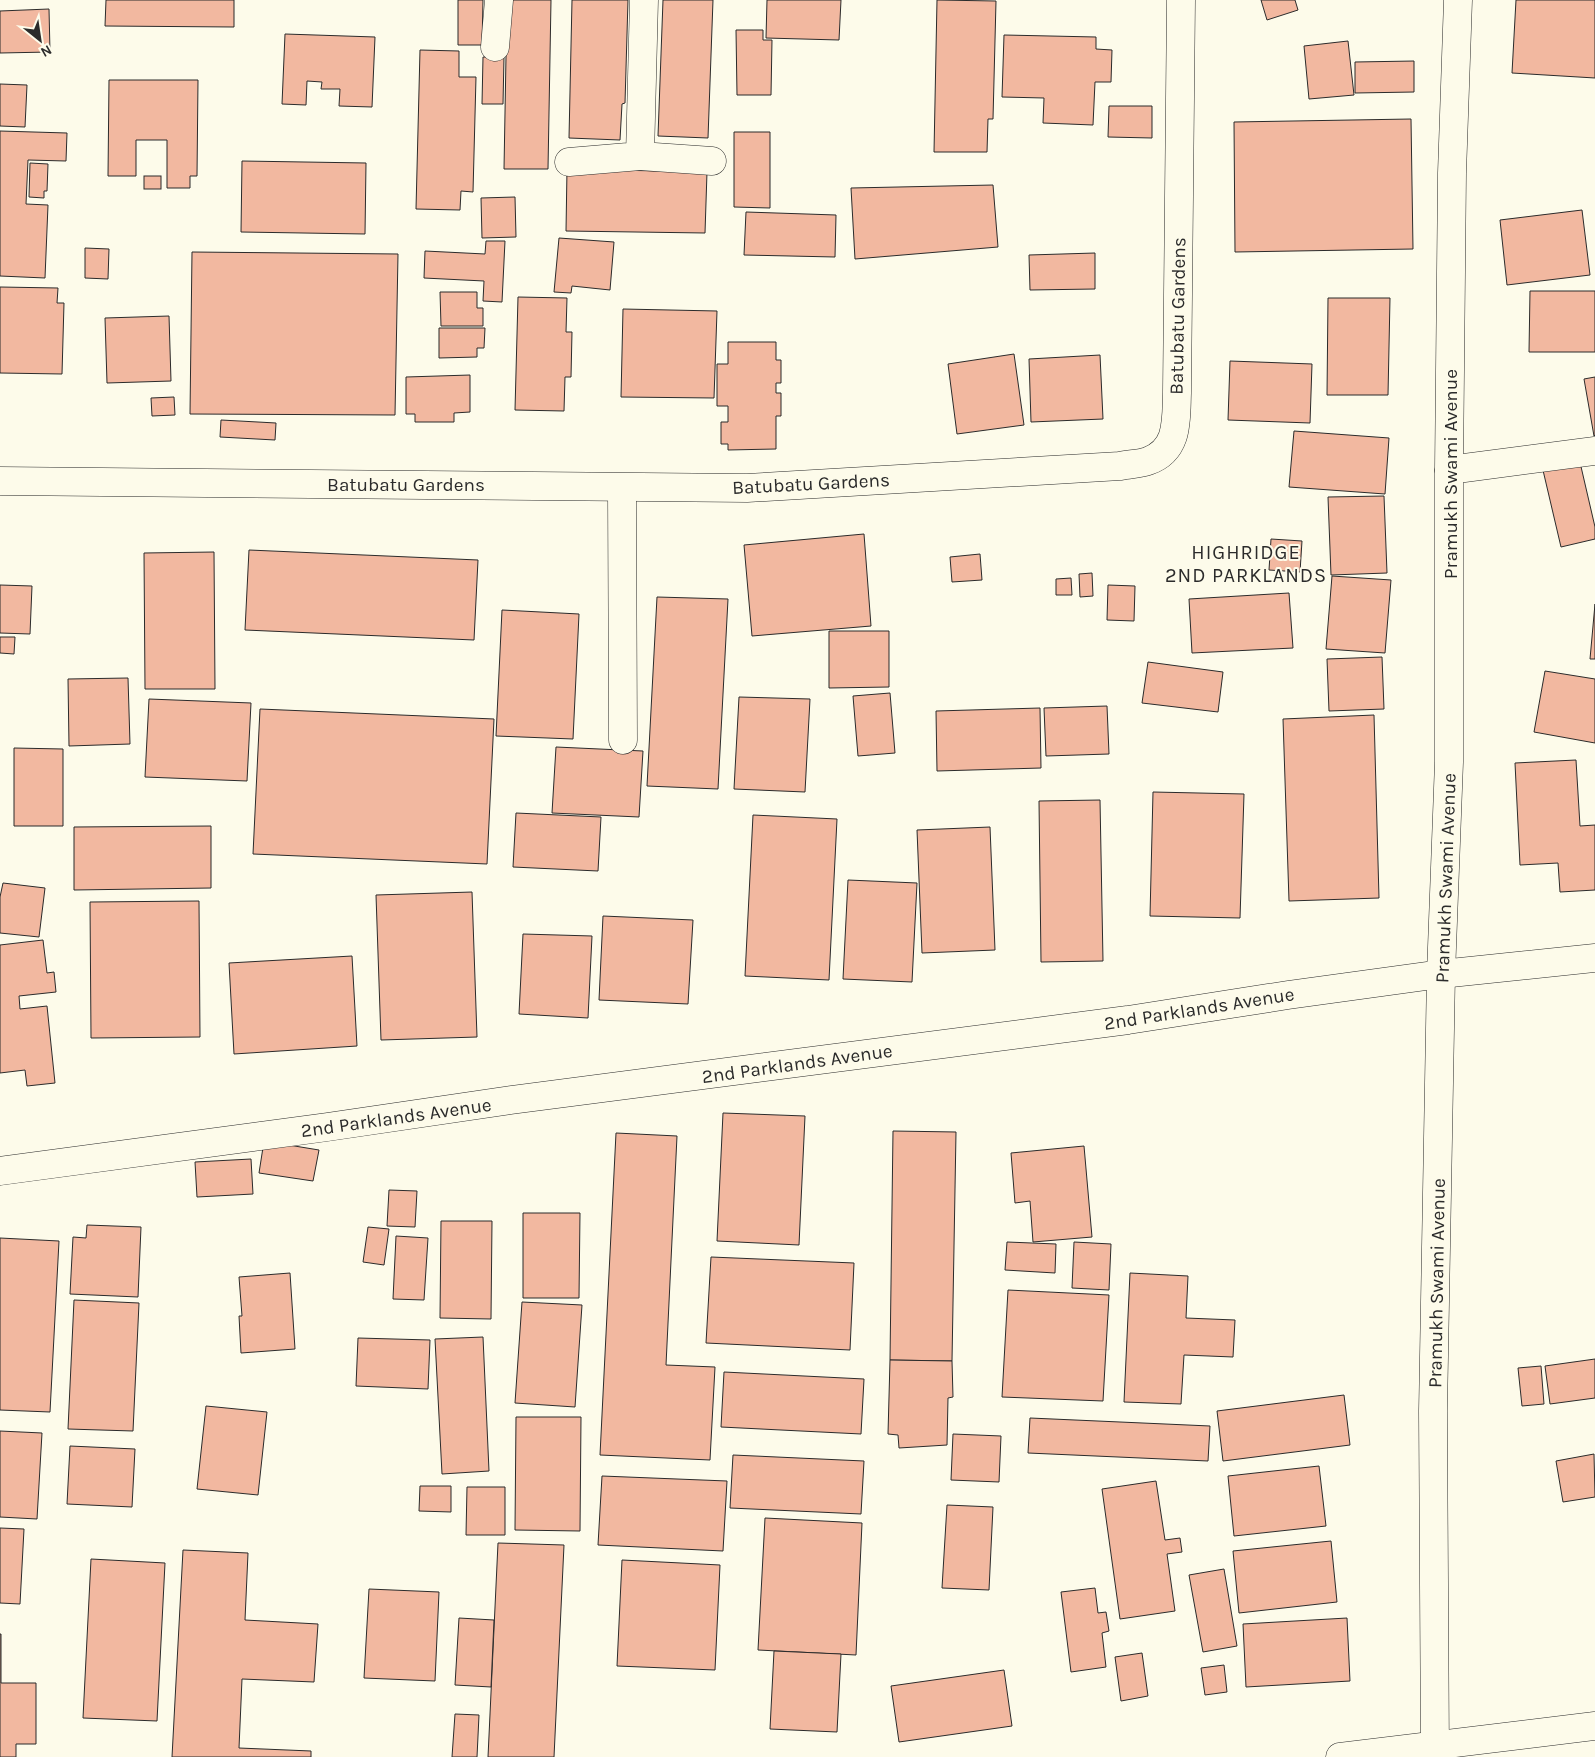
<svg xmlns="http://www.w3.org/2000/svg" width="1595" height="1757" viewBox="0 0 1595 1757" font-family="Karla,sans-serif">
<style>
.building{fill:#f2b8a0;stroke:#2b2b2b}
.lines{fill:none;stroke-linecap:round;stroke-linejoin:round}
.minor-casing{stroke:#2b2b2b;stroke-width:29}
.minor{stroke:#fdfbea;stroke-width:28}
.labels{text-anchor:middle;stroke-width:4;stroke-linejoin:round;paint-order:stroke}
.street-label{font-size:19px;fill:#2b2b2b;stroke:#fdfbea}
.neighbourhood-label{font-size:20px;letter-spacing:1px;fill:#2b2b2b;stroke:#fdfbea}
</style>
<rect width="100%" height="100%" fill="#fdfbea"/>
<!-- building -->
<g class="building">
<polygon points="106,0 234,0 234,27 105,26"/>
<polygon points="458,0 483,0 482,45 458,45"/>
<polygon points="507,0 551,0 548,169 504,169"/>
<polygon points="572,0 628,0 625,103 622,104 620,140 569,138"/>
<polygon points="663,0 713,0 708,138 658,136"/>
<polygon points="767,0 841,0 839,40 766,38"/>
<polygon points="937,0 996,1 993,119 988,119 987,152 934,152"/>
<polygon points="1261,0 1295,0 1298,10 1267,20"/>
<polygon points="1516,0 1595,0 1595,78 1512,73"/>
<polygon points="49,9 50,52 0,53 0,11"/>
<polygon points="736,30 763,30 763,40 772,40 771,95 737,95"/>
<polygon points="285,34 375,37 372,107 339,106 340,89 321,89 322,82 307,81 306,105 282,104"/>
<polygon points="1004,35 1096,37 1096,49 1112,50 1111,82 1095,82 1093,125 1043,123 1044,98 1002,97"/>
<polygon points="1348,41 1354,95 1309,99 1304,46"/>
<polygon points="420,50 459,51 459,77 476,77 473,192 461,191 460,210 416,209"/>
<polygon points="483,57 504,57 503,104 482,104"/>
<polygon points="1414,61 1414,92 1355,93 1355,62"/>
<polygon points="109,80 198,80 197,176 190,176 190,188 167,188 167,140 136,140 136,176 108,176"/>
<polygon points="0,84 27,85 25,127 0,126"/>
<polygon points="1109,106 1152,106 1152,138 1108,137"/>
<polygon points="1411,119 1413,249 1235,252 1234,122"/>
<polygon points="0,131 67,133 66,161 28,160 26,204 48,205 45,278 0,276"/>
<polygon points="734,132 770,132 770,208 734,207"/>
<polygon points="242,161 366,163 365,234 241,232"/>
<polygon points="30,163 48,164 47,191 44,191 44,198 29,197"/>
<polygon points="567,169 707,172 705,233 566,231"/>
<rect x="144" y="176" width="17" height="13"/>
<polygon points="993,185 998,247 855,259 851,188"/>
<polygon points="515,197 516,237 482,238 481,198"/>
<polygon points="1582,210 1590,275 1507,285 1500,220"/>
<polygon points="746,212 836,215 835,257 744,255"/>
<polygon points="559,238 614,242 610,290 572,286 571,293 554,292"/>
<polygon points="486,241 505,241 502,302 483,301 484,281 424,278 425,251 485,254"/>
<polygon points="85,248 109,249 108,279 85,278"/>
<polygon points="192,252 398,254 395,415 190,414"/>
<polygon points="1095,253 1095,289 1030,290 1029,255"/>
<polygon points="0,287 58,288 57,303 64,303 62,374 0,373"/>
<polygon points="1530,291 1595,291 1595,352 1529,352"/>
<polygon points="440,292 477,292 477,308 483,308 483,326 441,326"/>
<polygon points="518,297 567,298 566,332 572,332 571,377 565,377 564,411 515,410"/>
<polygon points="1328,298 1390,298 1388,395 1327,395"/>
<polygon points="623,309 717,311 714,398 621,397"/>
<polygon points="169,316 171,381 107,383 105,318"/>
<polygon points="439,328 485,328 484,348 477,348 477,357 439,358"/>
<polygon points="728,342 776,342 776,360 781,360 781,383 776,383 776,393 781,393 781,416 776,416 776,449 728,450 728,444 721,444 721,422 728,422 728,406 717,406 717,364 728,364"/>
<polygon points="1014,354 1024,425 957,434 948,364"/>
<polygon points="1100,355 1103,419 1031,422 1029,359"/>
<polygon points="1230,361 1312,364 1310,423 1228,420"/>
<polygon points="470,375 470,412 454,413 454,422 415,422 415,414 406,414 406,377"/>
<polygon points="1595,377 1595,435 1594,436 1584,379"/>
<polygon points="174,397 175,415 152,416 151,398"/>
<polygon points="221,420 276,423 275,440 220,437"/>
<polygon points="1294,431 1389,438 1385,494 1289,487"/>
<polygon points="1579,458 1595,527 1595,539 1561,547 1542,466"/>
<polygon points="1384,496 1387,573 1331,575 1328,497"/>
<polygon points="864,534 871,626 752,636 744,545"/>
<polygon points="1271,539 1302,541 1300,572 1269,570"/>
<polygon points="249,550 478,560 474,640 245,630"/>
<polygon points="214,552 215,689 145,689 144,553"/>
<polygon points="980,554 982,580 952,582 950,557"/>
<polygon points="1092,573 1093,596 1080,597 1079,574"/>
<polygon points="1332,576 1391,580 1385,653 1326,649"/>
<polygon points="1071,578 1072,595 1056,595 1056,579"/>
<polygon points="0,585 32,586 30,634 0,633"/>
<polygon points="1108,585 1135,586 1134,621 1107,620"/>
<polygon points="1289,593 1293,648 1192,653 1189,599"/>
<polygon points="657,597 728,599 718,789 647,786"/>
<polygon points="1595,604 1595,659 1590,659"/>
<polygon points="502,610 579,614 573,739 496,736"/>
<polygon points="829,631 889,631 889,687 829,688"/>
<polygon points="0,637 15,637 14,654 0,653"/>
<polygon points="1382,657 1384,709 1329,711 1327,659"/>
<polygon points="1148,662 1223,672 1218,712 1142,703"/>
<polygon points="1545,671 1595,679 1595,743 1534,732"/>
<polygon points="128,678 130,744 69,746 68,679"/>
<polygon points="890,693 895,753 858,756 853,696"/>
<polygon points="739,697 810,699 805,792 734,789"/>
<polygon points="149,699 251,703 247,781 145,777"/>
<polygon points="1107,706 1109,754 1046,756 1044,708"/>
<polygon points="1040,708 1041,768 937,771 936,711"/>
<polygon points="260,709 494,719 487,864 253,854"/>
<polygon points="1374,715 1379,898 1289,901 1283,719"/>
<polygon points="556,747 643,751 639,817 552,813"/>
<polygon points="14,748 63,749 63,826 14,826"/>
<polygon points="1576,760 1580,826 1595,825 1595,890 1560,892 1558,863 1520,865 1515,763"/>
<polygon points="1153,792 1244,794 1240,918 1150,916"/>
<polygon points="1100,800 1103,961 1041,962 1039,801"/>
<polygon points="516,813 601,817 598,871 513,867"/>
<polygon points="753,815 837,819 829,980 745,976"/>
<polygon points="211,826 211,888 74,890 74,827"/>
<polygon points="990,827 995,950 922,953 917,830"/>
<polygon points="848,880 917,883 912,982 843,979"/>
<polygon points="3,883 45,888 39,937 0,933 0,897"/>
<polygon points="472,892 477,1037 381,1040 376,895"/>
<polygon points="199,901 200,1037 91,1038 90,902"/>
<polygon points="603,916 693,920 688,1004 599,1000"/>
<polygon points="523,934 592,936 588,1018 519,1014"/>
<polygon points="43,940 47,973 54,972 56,992 19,996 20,1009 47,1006 55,1083 27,1086 25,1070 0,1073 0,945"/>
<polygon points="352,956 357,1046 234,1054 229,963"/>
<polygon points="723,1113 805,1116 799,1245 717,1241"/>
<polygon points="893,1131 956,1132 952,1361 890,1360"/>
<polygon points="616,1133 677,1136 666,1365 715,1367 710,1460 600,1455"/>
<polygon points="264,1141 319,1150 313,1181 259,1173"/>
<polygon points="1084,1146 1092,1237 1033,1242 1030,1201 1015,1203 1011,1153"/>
<polygon points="251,1159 253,1194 197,1197 195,1162"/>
<polygon points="389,1190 417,1191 415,1227 387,1226"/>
<polygon points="523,1213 580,1213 579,1298 523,1298"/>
<polygon points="441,1221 492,1221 491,1319 440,1318"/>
<polygon points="87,1225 141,1227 138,1297 70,1294 73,1237 86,1238"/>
<polygon points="368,1227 389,1229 384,1265 363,1262"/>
<polygon points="396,1236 428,1238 424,1300 393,1299"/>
<polygon points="0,1238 59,1241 50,1412 0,1410"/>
<polygon points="1007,1242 1056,1244 1055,1273 1005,1270"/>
<polygon points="1074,1242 1111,1244 1109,1290 1072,1288"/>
<polygon points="711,1257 854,1263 850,1350 706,1343"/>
<polygon points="290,1273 295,1349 241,1353 239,1316 242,1316 239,1277"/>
<polygon points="1130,1273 1188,1276 1186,1318 1235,1320 1233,1357 1184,1355 1181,1404 1124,1402"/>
<polygon points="1008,1290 1109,1295 1103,1401 1002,1397"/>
<polygon points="74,1300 139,1303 133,1431 68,1429"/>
<polygon points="522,1302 582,1305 575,1407 515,1403"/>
<polygon points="483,1337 489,1471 442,1474 435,1339"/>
<polygon points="358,1338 430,1340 428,1389 356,1386"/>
<polygon points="1595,1359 1595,1398 1550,1404 1545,1366"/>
<polygon points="890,1360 952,1361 953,1397 948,1398 947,1445 899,1448 898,1435 888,1434"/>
<polygon points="1541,1366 1544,1404 1522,1406 1518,1368"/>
<polygon points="724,1372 864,1379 861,1434 721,1427"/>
<polygon points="1344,1395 1350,1445 1223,1461 1217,1411"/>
<polygon points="206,1406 267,1412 258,1495 197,1489"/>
<polygon points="516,1417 581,1417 580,1531 515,1530"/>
<polygon points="1030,1418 1210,1426 1208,1461 1028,1453"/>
<polygon points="0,1431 42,1433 37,1519 0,1517"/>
<polygon points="953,1434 1001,1436 999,1482 951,1480"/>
<polygon points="70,1446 135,1449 132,1507 67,1504"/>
<polygon points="1594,1454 1595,1497 1563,1502 1556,1461"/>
<polygon points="733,1455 864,1461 861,1514 730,1508"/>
<polygon points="1319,1466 1326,1526 1234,1536 1228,1476"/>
<polygon points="602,1476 727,1481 723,1551 598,1545"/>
<polygon points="1156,1481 1165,1540 1180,1538 1182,1552 1167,1554 1175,1611 1120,1619 1102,1489"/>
<polygon points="420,1486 451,1486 451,1512 419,1511"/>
<polygon points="467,1487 505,1487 505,1535 466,1535"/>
<polygon points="947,1505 993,1507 989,1590 942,1588"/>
<polygon points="765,1518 862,1523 856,1655 758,1650"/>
<polygon points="0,1528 24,1529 20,1604 0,1603"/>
<polygon points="1331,1541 1337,1602 1239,1613 1233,1551"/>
<polygon points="498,1543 564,1545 554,1757 488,1757"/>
<polygon points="183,1550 248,1553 245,1620 318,1624 314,1682 242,1679 239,1748 311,1751 311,1757 172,1757"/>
<polygon points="91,1559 165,1563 157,1721 83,1718"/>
<polygon points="622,1560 720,1565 715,1670 617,1666"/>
<polygon points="1224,1569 1237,1646 1203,1652 1189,1575"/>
<polygon points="1095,1588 1098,1613 1106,1612 1109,1631 1102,1633 1106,1667 1071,1672 1061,1592"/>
<polygon points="369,1589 439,1592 435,1681 364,1678"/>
<polygon points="459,1618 494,1620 491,1687 455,1685"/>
<polygon points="1347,1618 1350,1681 1246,1687 1243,1624"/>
<polygon points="0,1634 1,1634 1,1683 36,1683 36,1744 16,1744 16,1757 0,1757"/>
<polygon points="774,1651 841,1654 837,1732 770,1729"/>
<polygon points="1142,1653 1148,1696 1121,1701 1115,1657"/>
<polygon points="1224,1665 1227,1692 1205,1695 1201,1668"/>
<polygon points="1004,1670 1012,1726 899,1742 891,1686"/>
<polygon points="455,1714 479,1715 477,1757 452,1757"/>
</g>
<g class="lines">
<defs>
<g id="minor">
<polyline points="495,47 499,0"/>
<polyline points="640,156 712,161"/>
<polyline points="569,162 640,156 644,0"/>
<polyline points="1449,470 1595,451"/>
<path d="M0 481 747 488 1120 466C1129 464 1140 464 1148 461 1179 450 1176 420 1177 393L1181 0"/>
<polyline points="622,488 623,740"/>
<polyline points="0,1171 327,1127 511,1100 1128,1020 1288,995 1441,974 1595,958"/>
<polyline points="1340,1757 1595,1726"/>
<polyline points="1435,1757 1433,1411 1441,974 1449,762 1449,470 1452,173 1458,0"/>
</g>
</defs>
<!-- minor casing -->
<use href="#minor" class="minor-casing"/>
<!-- minor -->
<use href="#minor" class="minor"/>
</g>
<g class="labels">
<!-- street labels -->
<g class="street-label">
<text transform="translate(1177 316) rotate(-89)" y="7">Batubatu Gardens</text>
<text transform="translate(1450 474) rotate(-90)" y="7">Pramukh Swami Avenue</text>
<text transform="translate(811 483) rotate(-3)" y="7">Batubatu Gardens</text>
<text x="406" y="491">Batubatu Gardens</text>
<text transform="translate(1445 878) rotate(-88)" y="7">Pramukh Swami Avenue</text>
<text transform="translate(1199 1008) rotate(-9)" y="7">2nd Parklands Avenue</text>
<text transform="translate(797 1063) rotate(-8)" y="7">2nd Parklands Avenue</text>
<text transform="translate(396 1117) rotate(-8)" y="7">2nd Parklands Avenue</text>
<text transform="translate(1436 1283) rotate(-89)" y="7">Pramukh Swami Avenue</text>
</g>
<!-- neighbourhood labels -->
<g class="neighbourhood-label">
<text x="1246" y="559">HIGHRIDGE<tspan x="1246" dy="23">2ND PARKLANDS</tspan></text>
</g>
</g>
<!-- north arrow -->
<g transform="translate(40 40) rotate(150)" stroke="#fdfbea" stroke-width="4" paint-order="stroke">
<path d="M0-4L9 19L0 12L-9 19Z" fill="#2b2b2b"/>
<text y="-8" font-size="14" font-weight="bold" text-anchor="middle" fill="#2b2b2b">N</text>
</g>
</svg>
